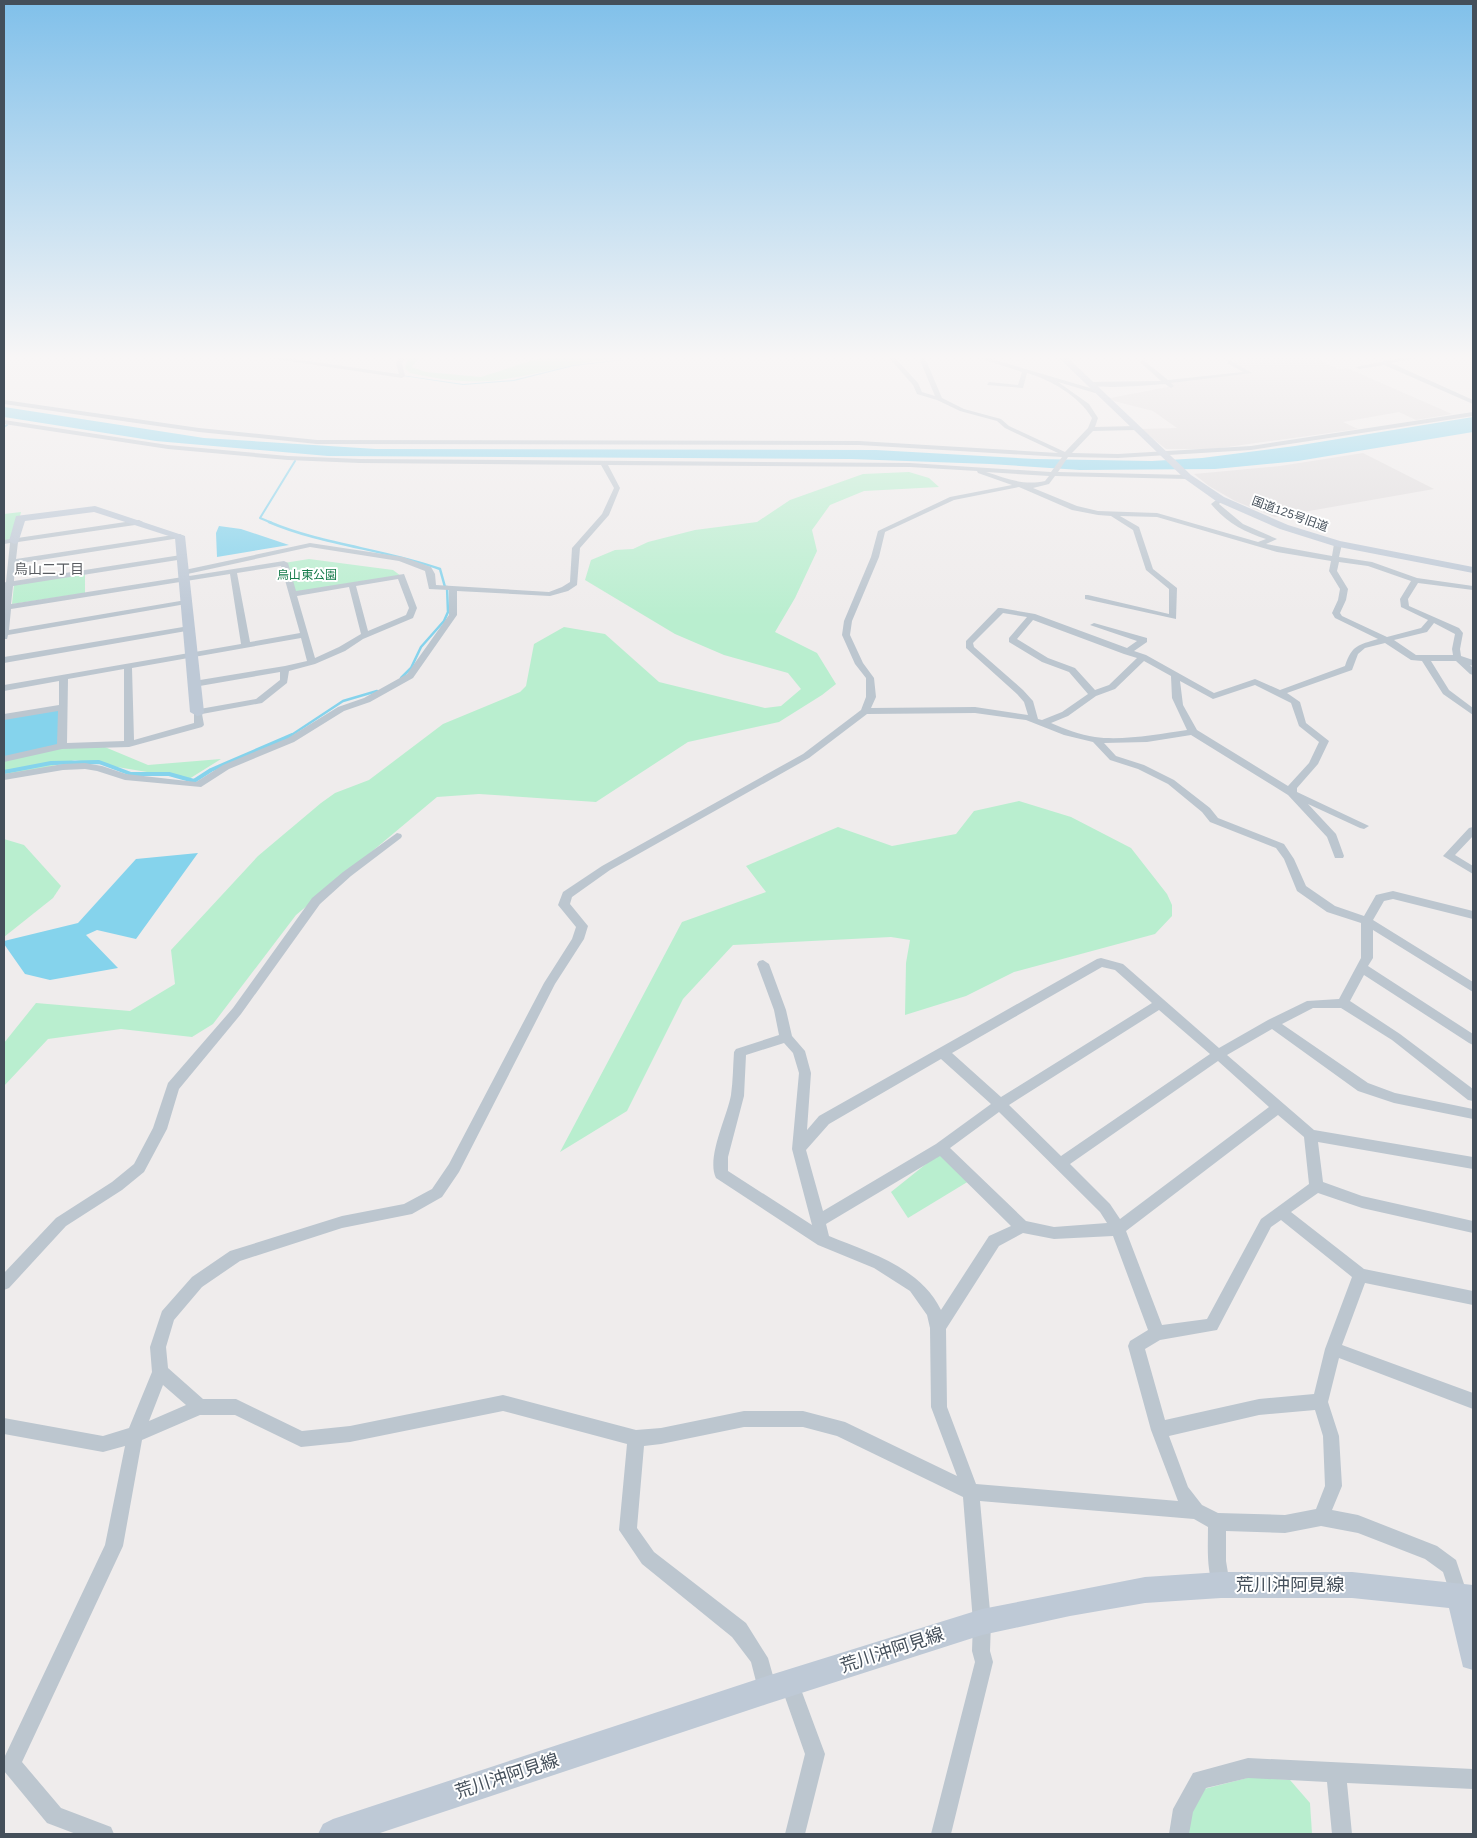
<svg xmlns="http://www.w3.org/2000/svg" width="1477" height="1838" viewBox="0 0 1477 1838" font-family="Helvetica,'Noto Sans JP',sans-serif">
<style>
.education{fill:#e0ddde}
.green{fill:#b9eecf}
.water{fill:#85d3ec}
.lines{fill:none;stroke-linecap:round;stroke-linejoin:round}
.stream-far2{stroke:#85d3ec;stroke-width:2}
.stream-far1{stroke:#85d3ec;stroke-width:2.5}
.stream{stroke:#85d3ec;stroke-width:4}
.street{fill:#bcc6cf;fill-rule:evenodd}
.secondary{fill:#bec9d6;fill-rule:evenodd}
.labels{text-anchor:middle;stroke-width:4;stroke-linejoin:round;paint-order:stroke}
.far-street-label{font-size:12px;fill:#444f5a;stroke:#fff}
.far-park-label{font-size:12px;fill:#157b4b;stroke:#fff}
.far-neighbourhood-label{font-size:14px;fill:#595c61;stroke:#fff}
.near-street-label{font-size:18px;fill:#444f5a;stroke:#fff}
</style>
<rect width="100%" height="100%" fill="#efecec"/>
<!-- education -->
<g class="education">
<polygon points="1257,358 1315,358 1338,369 1347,368 1452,414 1416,420 1399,412 1343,422 1358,429 1213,449 1166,449 1141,429 1177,428 1153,411 1114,401 1110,398 1168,387 1171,383 1247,372 1231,362"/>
<polygon points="1363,453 1434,489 1275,517 1235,501 1209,486 1194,474 1280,466"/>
</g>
<!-- green -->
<g class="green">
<path d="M408 358H420L411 367 426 372 481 377 540 358H620C579 361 539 375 498 380 470 384 438 379 410 373L405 368Z"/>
<polygon points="909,472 929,478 939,487 864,491 830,505 812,530 817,551 795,598 775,632 817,653 836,684 822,695 779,722 688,742 596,802 479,794 437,797 296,915 213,1024 192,1037 121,1029 48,1039 4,1086 4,1043 36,1003 130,1011 175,984 171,950 258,856 321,803 335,793 369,780 443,724 520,692 526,686 534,644 564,627 605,634 659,682 765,708 781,706 801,689 788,673 724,655 675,634 585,580 591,560 615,550 633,549 648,542 695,530 757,522 790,500 863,474"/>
<polygon points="21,512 14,541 4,542 4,514"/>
<polygon points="309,559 393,570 401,576 294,594 284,563"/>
<polygon points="85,574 85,593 12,604 14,585"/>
<polygon points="100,745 148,765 221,759 189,779 75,760 4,779 4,759 35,751"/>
<polygon points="1019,801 1071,817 1131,848 1167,894 1172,905 1172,916 1155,934 1014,972 966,996 905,1015 906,963 910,940 891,937 733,945 683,999 627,1111 560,1152 682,922 766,892 746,866 838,827 892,846 956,834 974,811"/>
<polygon points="4,839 24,845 61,886 53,898 4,937"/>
<polygon points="941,1152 969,1181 908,1218 891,1192"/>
<polygon points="1251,1777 1290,1780 1310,1803 1312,1834 1188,1834 1191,1812 1204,1789"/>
</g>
<!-- water -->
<g class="water">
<polygon points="284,358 463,384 513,380 573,365 639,358 574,366 514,381 463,385"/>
<polygon points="4,407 204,438 376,449 876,450 1035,459 1152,461 1202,458 1295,446 1473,417 1473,432 1298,461 1215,469 1080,470 990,464 851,459 328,456 156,441 4,417"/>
<polygon points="219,526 241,529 289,545 217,557 216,533"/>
<polygon points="65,708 62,748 4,757 4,718"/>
<polygon points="198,853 136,939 97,930 86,935 118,968 50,980 25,974 4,944 4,941 78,923 136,859"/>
</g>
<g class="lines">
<!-- stream-far2 -->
<g class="stream-far2">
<polyline points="4,427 7,425"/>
<polyline points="272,523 260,518 295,461"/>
</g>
<!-- stream-far1 -->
<g class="stream-far1">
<path d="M269 522C323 545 384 549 440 569L445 587H447L448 612 444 621 421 647 411 668 401 678"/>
<polyline points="290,736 343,701 377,691"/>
</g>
<!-- stream -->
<polyline class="stream" points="4,772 51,763 99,762 131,774 169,774 194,781 211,770 292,735"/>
<!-- street -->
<g class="street">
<polygon points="269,358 286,358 399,374 396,363 399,358 405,358 402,363 405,376 402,378"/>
<path d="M889 358H895L918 383 922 392 935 396 919 358H925L942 398 964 409 1001 419 1009 426 1065 452 1088 428 1092 418C1079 396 1051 380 1027 373L1023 388 987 385 989 382 1018 385 1022 372 979 358H988L1097 390 1098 391 1095 393 1058 382 1089 404 1098 418 1095 427 1136 426 1139 428 1136 430 1093 431 1072 453 1118 454 1251 446 1473 412V416L1251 450 1118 458 1068 457 1058 472 1188 475 1191 477 1188 479 1055 476 1049 484 1033 488 1077 506 1098 511 1157 513 1258 542 1266 539C1244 532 1226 522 1211 504L1220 497 1223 499 1219 504 1243 524 1277 539 1266 544 1332 556 1334 544 1338 542 1342 544 1339 557 1372 562 1417 578 1473 586V590L1418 583 1408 599 1409 606 1459 628 1463 633 1460 649 1461 656 1473 660V666L1470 665 1473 668V675L1470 674 1456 661H1431L1449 690 1473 708V715L1443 694 1422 661 1411 660 1385 643 1365 648 1358 654 1352 670 1287 693 1300 702 1306 723 1329 741 1318 764 1297 788V792L1369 826 1364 829 1360 828 1308 804 1336 834 1344 856 1343 858H1335L1327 837 1288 795 1191 735 1147 742 1104 743 1116 756 1144 765 1174 780 1210 808 1218 818 1284 844 1294 859 1306 886 1335 906 1364 916 1376 895 1393 891 1473 911V919L1393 899 1384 901 1373 920 1473 982V992L1373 930V958L1368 966 1473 1034V1045L1469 1043 1364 975 1350 1001 1400 1034 1473 1089V1101L1468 1100 1392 1040 1341 1008H1313L1282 1024 1368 1083 1395 1093 1473 1109V1119L1394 1103 1358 1091 1272 1029 1227 1055 1314 1130 1473 1157V1169L1318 1142 1323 1182 1362 1196 1473 1221V1233L1362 1208 1318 1193 1291 1212 1364 1269 1473 1291V1305L1365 1283 1342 1345 1473 1393V1409L1339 1358 1328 1402 1339 1436 1342 1486 1332 1510 1358 1515 1437 1546 1456 1560 1468 1596 1465 1602 1459 1605 1453 1602 1443 1572 1425 1559 1358 1533 1321 1526 1285 1533 1226 1531V1561L1230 1585 1227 1591 1221 1594 1215 1591C1206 1571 1208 1548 1208 1527L1194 1519 980 1501 991 1622 990 1651 993 1662 951 1834H931L975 1662 972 1651 973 1622 963 1497 837 1436 803 1427H744L661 1444 644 1446 637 1528 654 1552 746 1623 768 1658 777 1690 774 1697 767 1700 760 1697 751 1662 732 1637 642 1564 619 1530 627 1444 503 1411 350 1442 301 1447 235 1415H200L142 1440 123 1546 22 1762 61 1808 111 1827 114 1834H76L47 1823 4 1771V1758L105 1545 125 1446 103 1452 4 1434V1418L103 1436 129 1428 152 1372 150 1347 162 1311 192 1277 230 1251 342 1216 404 1204 432 1189 449 1164 544 983 572 939 576 927 558 905 563 892 602 866 803 754 861 710 866 697V678L855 664 842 635 844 621 871 557 878 531 950 497 1012 485 978 473 977 471 910 467 608 465 620 488 609 515 580 548 577 585 568 591 550 596 457 591V615L413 678 370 702 344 711 294 742 229 769 201 787 125 780 97 771 85 769 63 770 4 780V774L63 764 85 763 102 766 126 774 196 782 223 765 288 738 338 707 364 698 407 674 449 615V590L429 589 425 571 399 561 310 547 183 575H180V571L310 543 403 557 431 567 435 574 436 585 549 592 562 587 570 582 572 548 602 514 614 488 601 465 360 463 288 460 168 449 4 424V420L168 445 288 456 360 459 910 463 1051 472 1062 457 859 445 317 444 199 432 4 404V400L199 428 317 440 859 441 1058 453 1005 428 997 421 960 411 937 400 917 394 913 385ZM986 472 1049 476 1045 481C1023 486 1006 478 986 472ZM1019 487 1072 510 1098 515 1111 516 1133 530 1146 570 1169 589V614L1088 595H1085V599L1176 619 1177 588 1153 569 1139 527 1120 516 1157 517 1277 552 1331 561 1329 571 1340 589 1338 600 1332 613 1335 618 1378 639C1358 645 1352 645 1345 666L1280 690 1255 679 1214 693 1146 655 1134 651 1147 642V638L1094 623 1090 625 1137 641 1127 648 1035 614 1001 608H998L966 641V648L1017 694 1024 702 1028 715 975 707 871 708 876 697 874 678 863 663 850 635 852 621 879 557 885 532 954 500ZM1339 562 1368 566 1411 581 1400 599 1401 607 1428 620 1421 628 1387 637 1342 616 1340 613 1346 600 1348 589 1337 571ZM1003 613 1027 617 1009 638V642L1042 662 1069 672 1088 694 1062 712 1042 720 1038 719 1033 701 1023 690 974 647 973 643ZM1033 620 1124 654 1137 658 1109 685 1095 690 1075 668 1048 658 1017 639ZM1434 623 1455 634 1452 649 1453 655H1416L1394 640 1427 632ZM1144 661 1171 676 1172 698 1187 730C1160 734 1122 741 1095 737 1080 735 1065 729 1051 723L1068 716 1096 696 1115 689ZM1180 681 1213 699 1255 685 1291 703 1299 726 1319 742 1309 763 1288 786 1197 730 1183 705ZM975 713 1026 720 1064 735 1093 742 1110 760 1138 769 1168 784 1202 812 1210 822 1276 848 1284 859 1297 891 1327 912 1361 923V958L1339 999 1307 1001 1268 1020 1219 1048 1123 964 1101 958 1097 959 819 1116 807 1130 811 1073 805 1051 792 1036 786 1010 769 964 763 960 759 961 757 964 774 1010 779 1035 736 1049 734 1052C733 1066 733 1081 731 1095 727 1117 706 1158 716 1178L818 1245 874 1268 910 1291 927 1315 930 1328 931 1407 957 1476 845 1422 803 1411H744L661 1428 636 1430 503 1395 350 1426 302 1431 236 1399H203L168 1368 166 1347 174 1320 202 1287 240 1261 342 1228 412 1214 442 1197 459 1172 555 984 584 939 588 926 570 904 572 897 610 870 809 758 867 714ZM1102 967 1115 970 1152 1003 1001 1097 952 1053ZM1159 1010 1210 1054 1061 1156 1009 1105ZM784 1043 793 1053 799 1073 792 1149 812 1225 728 1171V1157L744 1096 746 1055ZM941 1059 991 1104 936 1144 823 1211 806 1150 829 1124ZM1218 1061 1269 1107 1120 1219 1110 1204 1070 1164ZM999 1112 1100 1212 1107 1223 1054 1227 1026 1221 950 1148ZM1278 1115 1304 1137 1309 1184 1261 1219 1207 1319 1162 1325 1126 1231ZM940 1156 1011 1226 989 1236 941 1310C920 1267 870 1253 829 1236L826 1224ZM1281 1220 1352 1277 1325 1349 1314 1394 1259 1399 1165 1420 1145 1349 1160 1340 1217 1330 1271 1227ZM1023 1233 1054 1239 1113 1236 1148 1330 1130 1341 1128 1346 1151 1430 1178 1501 976 1484 947 1407 946 1329 999 1246ZM163 1385 186 1405 149 1421ZM1315 1410 1323 1436 1325 1486 1316 1509 1285 1515 1218 1513 1202 1505 1188 1487 1169 1436 1259 1415Z"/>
<polygon points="1400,358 1415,358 1391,363 1473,400 1473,404 1384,365 1359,369 1356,367"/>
<path d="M1142 359 1168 380 1243 372 1227 363 1229 360 1252 373 1171 383 1174 386 1171 388 1165 384C1149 385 1098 390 1086 384L1089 382 1161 381 1140 362Z"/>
<path d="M139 520 143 522 142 524 18 542 16 559 180 534 184 536 180 538 15 564 14 581 181 555 185 557 184 559 13 586 11 604 284 561 288 563 296 591 404 574 417 608 413 618 363 639 345 651 315 664 289 671 287 683 262 703 202 714 204 725 202 727 129 747 62 749 4 762V756L57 744 58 711 4 720V714L59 705V681L4 691V685L241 644 230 574 11 609 9 630 186 600 190 602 186 604 8 635 7 639H4L5 587H4V583L6 582 10 543 4 544V540ZM281 566 300 633 250 642 237 573ZM398 579 409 608 406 615 368 631 356 586ZM349 587 361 634 339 647 315 658 297 596ZM301 638 307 661 285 666 194 681 190 684 194 687 280 672V680L256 699 194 710V723L134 740 132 668ZM124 669V741L67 743 68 679Z"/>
<polygon points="189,626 193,628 192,630 4,663 4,657"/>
<polygon points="1473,827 1473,836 1455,855 1473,866 1473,874 1443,856 1469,828"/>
<polygon points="397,833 401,834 402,836 401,838 351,876 320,904 241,1014 179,1089 167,1129 144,1172 122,1190 66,1226 9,1288 4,1290 4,1273 56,1218 112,1182 134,1164 153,1128 168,1083 233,1008 312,898 343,872"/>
<polygon points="789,1674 796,1676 825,1754 805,1834 785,1834 805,1754 780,1683 782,1676"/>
<polygon points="1248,1758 1473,1769 1473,1789 1347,1783 1352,1834 1332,1834 1327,1782 1248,1778 1206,1788 1193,1812 1189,1834 1169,1834 1173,1809 1193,1773"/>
</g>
<!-- secondary -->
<g class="secondary">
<polygon points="1059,358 1068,358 1191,475 1224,497 1288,525 1340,541 1473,567 1473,573 1334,546 1280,529 1216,501 1185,479"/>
<polygon points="95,506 185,536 204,712 202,715 197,716 190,712 175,538 94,512 25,521 18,543 14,544 9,541 16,516"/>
<polygon points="1221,1572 1352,1572 1473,1585 1473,1670 1463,1667 1449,1608 1352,1598 1221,1598 1145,1603 1070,1616 982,1635 767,1704 377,1834 318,1834 323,1824 333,1819 767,1676 982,1609 1145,1577"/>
</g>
</g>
<!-- sky -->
<linearGradient id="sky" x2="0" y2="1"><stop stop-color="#80c0ea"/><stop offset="0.58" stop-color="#f8f6f6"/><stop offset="1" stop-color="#f8f6f6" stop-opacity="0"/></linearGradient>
<rect width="1477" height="616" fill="url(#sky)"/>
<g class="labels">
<!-- far-street labels -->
<g class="far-street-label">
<text transform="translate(1290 514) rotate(20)" y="4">国道125号旧道</text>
</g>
<!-- far-park labels -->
<g class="far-park-label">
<text x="307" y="579">烏山東公園</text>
</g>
<!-- far-neighbourhood labels -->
<g class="far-neighbourhood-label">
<text x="49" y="574">烏山二丁目</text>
</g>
<!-- near-street labels -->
<g class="near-street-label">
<text x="1290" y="1591">荒川沖阿見線</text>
<text transform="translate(892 1650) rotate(-18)" y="6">荒川沖阿見線</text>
<text transform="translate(507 1776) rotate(-18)" y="6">荒川沖阿見線</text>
</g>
</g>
<!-- border -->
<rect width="1477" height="1838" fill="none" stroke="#444f5a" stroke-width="10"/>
</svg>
